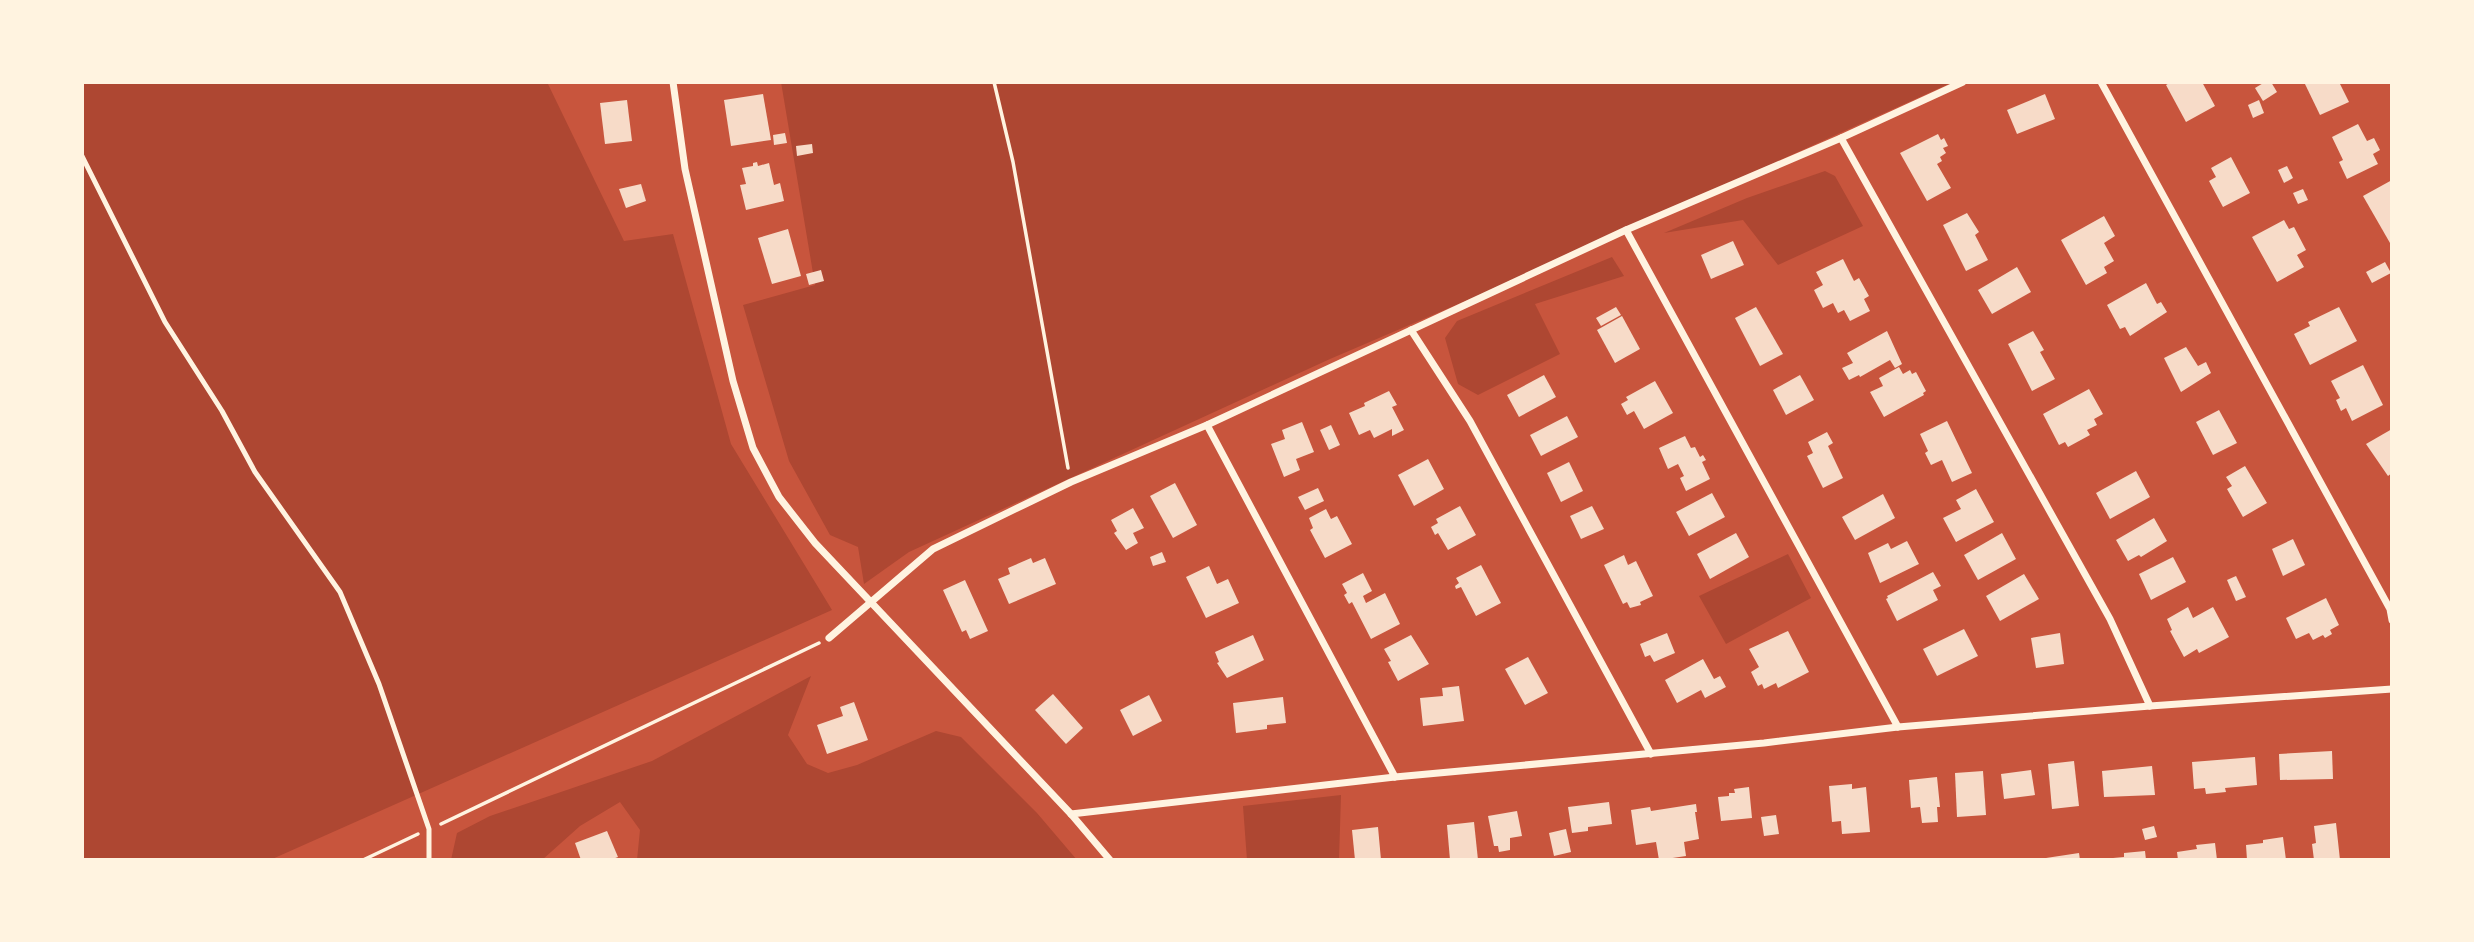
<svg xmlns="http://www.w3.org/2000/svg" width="2474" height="942" viewBox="0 0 2474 942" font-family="Figtree,sans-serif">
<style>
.green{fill:#ae4732}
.building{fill:#f7dbc8}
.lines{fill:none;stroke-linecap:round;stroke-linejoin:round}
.path{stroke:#fff3e0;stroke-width:3.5}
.service{stroke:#fff3e0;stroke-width:5}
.minor{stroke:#fff3e0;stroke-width:7}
</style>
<rect width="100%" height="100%" fill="#c8553d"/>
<!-- green -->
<g class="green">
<polygon points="82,82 547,82 624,241 673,234 731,444 832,610 270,860 82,860"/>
<polygon points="781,82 1953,82 1526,275 1330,359 909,552 864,584 858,547 830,535 789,461 743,305 815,285"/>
<polygon points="1825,171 1835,176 1863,226 1778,265 1743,220 1664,233 1747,198"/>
<polygon points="1612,257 1624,276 1535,304 1560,354 1478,395 1458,384 1445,338 1457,321"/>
<polygon points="1788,554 1811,598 1726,644 1699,596"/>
<polygon points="811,676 788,735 807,764 828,773 857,765 936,731 961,737 1037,813 1077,860 637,860 640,830 620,802 580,826 542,860 451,860 457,833 490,816 652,761"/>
<polygon points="1341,795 1339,860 1247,860 1243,806"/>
</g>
<!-- building -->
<g class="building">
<polygon points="2171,82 2202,82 2215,106 2186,122 2166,85"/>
<polygon points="2265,82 2271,82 2277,92 2263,101 2255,88"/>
<polygon points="2304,82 2339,82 2349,102 2320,115"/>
<polygon points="763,94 771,140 731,146 724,100"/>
<polygon points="2045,94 2055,119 2017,134 2007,110"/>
<polygon points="627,100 632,141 605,144 600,103"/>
<polygon points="2259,100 2264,113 2253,118 2248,105"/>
<polygon points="2358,124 2367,141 2374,138 2380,150 2373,154 2378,164 2347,179 2339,162 2343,160 2332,137"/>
<polygon points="785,133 787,143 774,145 773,135"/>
<polygon points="1938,134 1941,140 1944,138 1948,146 1943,148 1946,153 1940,157 1942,161 1937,164 1951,188 1927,201 1900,153"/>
<polygon points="812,144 813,153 797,156 796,146"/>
<polygon points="2231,157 2250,193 2223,207 2209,181 2216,177 2211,168"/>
<polygon points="757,162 758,166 769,163 774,185 780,183 784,201 746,210 740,185 746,184 742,168 753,166 753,163"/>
<polygon points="2287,166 2293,178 2284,183 2278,170"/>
<polygon points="2392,180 2392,242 2390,243 2363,196"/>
<polygon points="641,184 646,201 626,208 619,189"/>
<polygon points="2303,189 2308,200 2298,204 2293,193"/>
<polygon points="1967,213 1979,232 1975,235 1988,260 1966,271 1943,225"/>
<polygon points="2104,216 2115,236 2104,243 2114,261 2104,267 2107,273 2086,285 2061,240"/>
<polygon points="2284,220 2289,229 2294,227 2306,250 2297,255 2304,267 2277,282 2252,237"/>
<polygon points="788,229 801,276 772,284 758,238"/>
<polygon points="1733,241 1744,265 1711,279 1701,255"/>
<polygon points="1843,259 1854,281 1859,278 1869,296 1864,299 1870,311 1850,321 1844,310 1838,313 1833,303 1823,308 1814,290 1823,285 1816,272"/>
<polygon points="2385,262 2391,273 2372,283 2366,272"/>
<polygon points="2017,267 2031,292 1992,314 1978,290"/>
<polygon points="821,270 824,281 809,285 806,274"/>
<polygon points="2146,283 2157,304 2161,302 2167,312 2130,336 2125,327 2120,329 2107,305"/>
<polygon points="1616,307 1621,315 1601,326 1596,318"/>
<polygon points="1756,307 1783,354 1760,366 1735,318"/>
<polygon points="2339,307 2357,341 2310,365 2294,334 2310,326 2308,322"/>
<polygon points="1622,316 1640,349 1615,363 1597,330"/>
<polygon points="1887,331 1902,364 1895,368 1890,360 1860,377 1859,375 1849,380 1842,368 1853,363 1847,353"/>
<polygon points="2033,331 2044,350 2040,352 2055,379 2032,391 2008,344"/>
<polygon points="2186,347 2198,366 2206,362 2211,373 2181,392 2164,358"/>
<polygon points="2363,365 2383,405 2352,421 2346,408 2341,411 2336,400 2340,398 2331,381"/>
<polygon points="1899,367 1903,374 1910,370 1912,374 1916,372 1926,391 1923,393 1924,395 1884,417 1870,392 1883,386 1879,378"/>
<polygon points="1544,375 1556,397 1519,417 1507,395"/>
<polygon points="1800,375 1814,400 1786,415 1773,390"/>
<polygon points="1655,381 1673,413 1644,429 1634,411 1627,415 1621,404 1628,400 1626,397"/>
<polygon points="2089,389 2103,414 2094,419 2097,425 2087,430 2090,435 2068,447 2065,442 2059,445 2043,414"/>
<polygon points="1389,391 1397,405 1392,407 1404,430 1392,436 1392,429 1374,438 1370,430 1359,435 1349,413 1365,406 1364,403"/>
<polygon points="2219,410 2237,443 2213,455 2196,422"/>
<polygon points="1567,416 1578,437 1541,456 1530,435"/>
<polygon points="1947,421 1972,473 1952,482 1942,460 1931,465 1925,453 1928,451 1920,434"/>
<polygon points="1302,422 1314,452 1296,459 1300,470 1284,477 1271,444 1285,439 1282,430"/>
<polygon points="1331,425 1340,445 1329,450 1320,430"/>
<polygon points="2392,429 2392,473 2388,476 2366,444"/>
<polygon points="1827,432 1833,443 1828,446 1843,478 1823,488 1807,456 1813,453 1808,442"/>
<polygon points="1685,436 1691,448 1695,447 1700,457 1703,455 1706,460 1702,462 1710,479 1686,491 1680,478 1684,476 1678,464 1668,469 1659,448"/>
<polygon points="1428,459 1444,489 1414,506 1398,475"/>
<polygon points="1569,462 1583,491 1561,502 1547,473"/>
<polygon points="2245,466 2267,503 2243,517 2227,489 2232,486 2226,477"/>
<polygon points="2136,471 2150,497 2110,519 2096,493"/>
<polygon points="1175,483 1197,525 1173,538 1150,496"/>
<polygon points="1318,488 1324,501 1305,510 1298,497"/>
<polygon points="1976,489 1994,522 1956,542 1943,518 1961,509 1956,500"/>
<polygon points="1712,493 1725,517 1689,536 1676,512"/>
<polygon points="1883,494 1895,518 1855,540 1842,517"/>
<polygon points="1460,506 1476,535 1448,550 1438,533 1435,535 1431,527 1438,523 1436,519"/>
<polygon points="1592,506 1604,529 1581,539 1570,516"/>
<polygon points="1133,508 1144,528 1133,533 1138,543 1126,550 1114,533 1117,531 1111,520"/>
<polygon points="1326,509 1331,519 1337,516 1352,544 1325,558 1310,530 1313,528 1309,518"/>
<polygon points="2154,518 2167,541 2141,557 2139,555 2128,561 2116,540"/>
<polygon points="1736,533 1749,557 1710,579 1697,554"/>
<polygon points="2002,533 2016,559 1978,580 1964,555"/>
<polygon points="2293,539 2305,565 2283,576 2272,549"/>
<polygon points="1907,541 1919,564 1880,583 1868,553 1888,543 1891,549"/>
<polygon points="1162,552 1166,562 1153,566 1150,557"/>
<polygon points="1624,555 1628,565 1636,561 1653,596 1640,602 1641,605 1630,608 1627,602 1623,604 1604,565"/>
<polygon points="2173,557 2186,582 2151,600 2139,574"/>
<polygon points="1031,558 1033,563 1045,558 1056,584 1009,604 998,579 1010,574 1008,568"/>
<polygon points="1481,565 1501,603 1476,616 1461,587 1456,589 1455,586 1459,583 1456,578"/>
<polygon points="1209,566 1217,584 1228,579 1239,603 1206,618 1186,577"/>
<polygon points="1933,572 1941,586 1933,590 1938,600 1897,621 1886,599 1888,598 1887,596"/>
<polygon points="1363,573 1372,591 1363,596 1366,603 1385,593 1400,624 1371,639 1352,602 1349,604 1344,595 1347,593 1342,584"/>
<polygon points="2024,574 2039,599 2000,621 1986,596"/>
<polygon points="2236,576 2246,597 2236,601 2227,580"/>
<polygon points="965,580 988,631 970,639 966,630 962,632 943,590"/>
<polygon points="2326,598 2339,625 2330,630 2332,634 2325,638 2323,635 2313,640 2309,633 2296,639 2286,618"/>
<polygon points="2188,607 2193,618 2213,607 2229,637 2199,653 2197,649 2184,657 2170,631 2172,630 2167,619"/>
<polygon points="1964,629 1978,656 1937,676 1923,649"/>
<polygon points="1788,631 1809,672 1778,688 1776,683 1764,689 1762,684 1758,686 1751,672 1759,667 1749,649"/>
<polygon points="1667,633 1675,653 1654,662 1650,655 1645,657 1640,644"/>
<polygon points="2060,633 2064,664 2036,668 2031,638"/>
<polygon points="1253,635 1264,660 1227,678 1217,663 1219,662 1215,652"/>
<polygon points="1411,635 1429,664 1398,681 1388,662 1391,661 1384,649"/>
<polygon points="1528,657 1548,693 1525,705 1505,669"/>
<polygon points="1703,659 1714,679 1720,676 1726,687 1705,698 1701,690 1677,703 1665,680"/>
<polygon points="1459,686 1464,721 1423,726 1420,698 1443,696 1442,688"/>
<polygon points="1053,694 1083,728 1066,744 1035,710"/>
<polygon points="1149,695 1162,721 1133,736 1120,710"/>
<polygon points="1283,697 1286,723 1267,725 1267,729 1236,733 1233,703"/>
<polygon points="854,702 868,740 827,754 817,725 843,716 840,707"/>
<polygon points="2332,751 2333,779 2280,780 2279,754"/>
<polygon points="2255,757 2257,785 2225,788 2226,792 2206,794 2205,788 2194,789 2192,762"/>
<polygon points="2074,761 2079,806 2052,809 2048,764"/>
<polygon points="2152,766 2155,795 2104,797 2102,771"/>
<polygon points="2031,770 2035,795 2004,799 2001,774"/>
<polygon points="1983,771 1986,815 1957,817 1955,773"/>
<polygon points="1937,777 1940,807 1937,807 1938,822 1922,823 1920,807 1911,808 1909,780"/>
<polygon points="1852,784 1852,789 1866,787 1870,832 1842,834 1841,821 1832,822 1829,786"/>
<polygon points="1749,787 1752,818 1721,821 1718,797 1729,796 1729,793 1735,793 1734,789"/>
<polygon points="1609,802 1612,824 1588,827 1588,831 1572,833 1568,807"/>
<polygon points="1696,804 1697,812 1695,812 1699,839 1684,842 1686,856 1659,860 1656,842 1636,845 1631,810 1650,807 1651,811"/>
<polygon points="1517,811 1522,836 1510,838 1510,850 1499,852 1498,846 1494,846 1488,816"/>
<polygon points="1776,815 1779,834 1764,836 1761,817"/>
<polygon points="1474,822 1478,860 1450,860 1447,825"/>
<polygon points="2336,823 2340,860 2314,860 2312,844 2316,843 2314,826"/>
<polygon points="2154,826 2157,837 2145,840 2142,829"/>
<polygon points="1378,827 1381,860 1355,860 1352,830"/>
<polygon points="1566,829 1571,852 1554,856 1549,833"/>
<polygon points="607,831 618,857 610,860 581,860 575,843"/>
<polygon points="2283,837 2286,860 2247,860 2246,845 2263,843 2263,840"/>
<polygon points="2215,843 2217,860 2178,860 2177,852 2197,849 2196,845"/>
<polygon points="2145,851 2146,860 2114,860 2113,858 2124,857 2124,853"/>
<polygon points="2079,853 2080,860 2046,860 2046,858"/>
</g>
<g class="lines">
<!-- path -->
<g class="path">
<polyline points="994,82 1013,162 1068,468"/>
<polyline points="441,824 819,643"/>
<polyline points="363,860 418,834"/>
</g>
<!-- service -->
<polyline class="service" points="82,156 165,322 222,411 255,472 340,592 379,684 429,829 429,860"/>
<!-- minor -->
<g class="minor">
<polyline points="673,82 685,169 733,381 753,448 779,497 815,543 1071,814 1110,860"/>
<polyline points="2101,82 2390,609 2392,620"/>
<polyline points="1841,138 2110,619 2150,706"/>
<polyline points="1626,230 1898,727"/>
<polyline points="1411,330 1470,421 1651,754"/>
<polyline points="1207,425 1395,777"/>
<polyline points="829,638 933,549 1071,482 1207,425 1626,230 1841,138 1963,82"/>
<polyline points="1071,814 1395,777 1764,743 1898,727 2150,706 2392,689"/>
</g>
</g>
<!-- border -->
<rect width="2474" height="942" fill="none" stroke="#fff3e0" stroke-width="168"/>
</svg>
